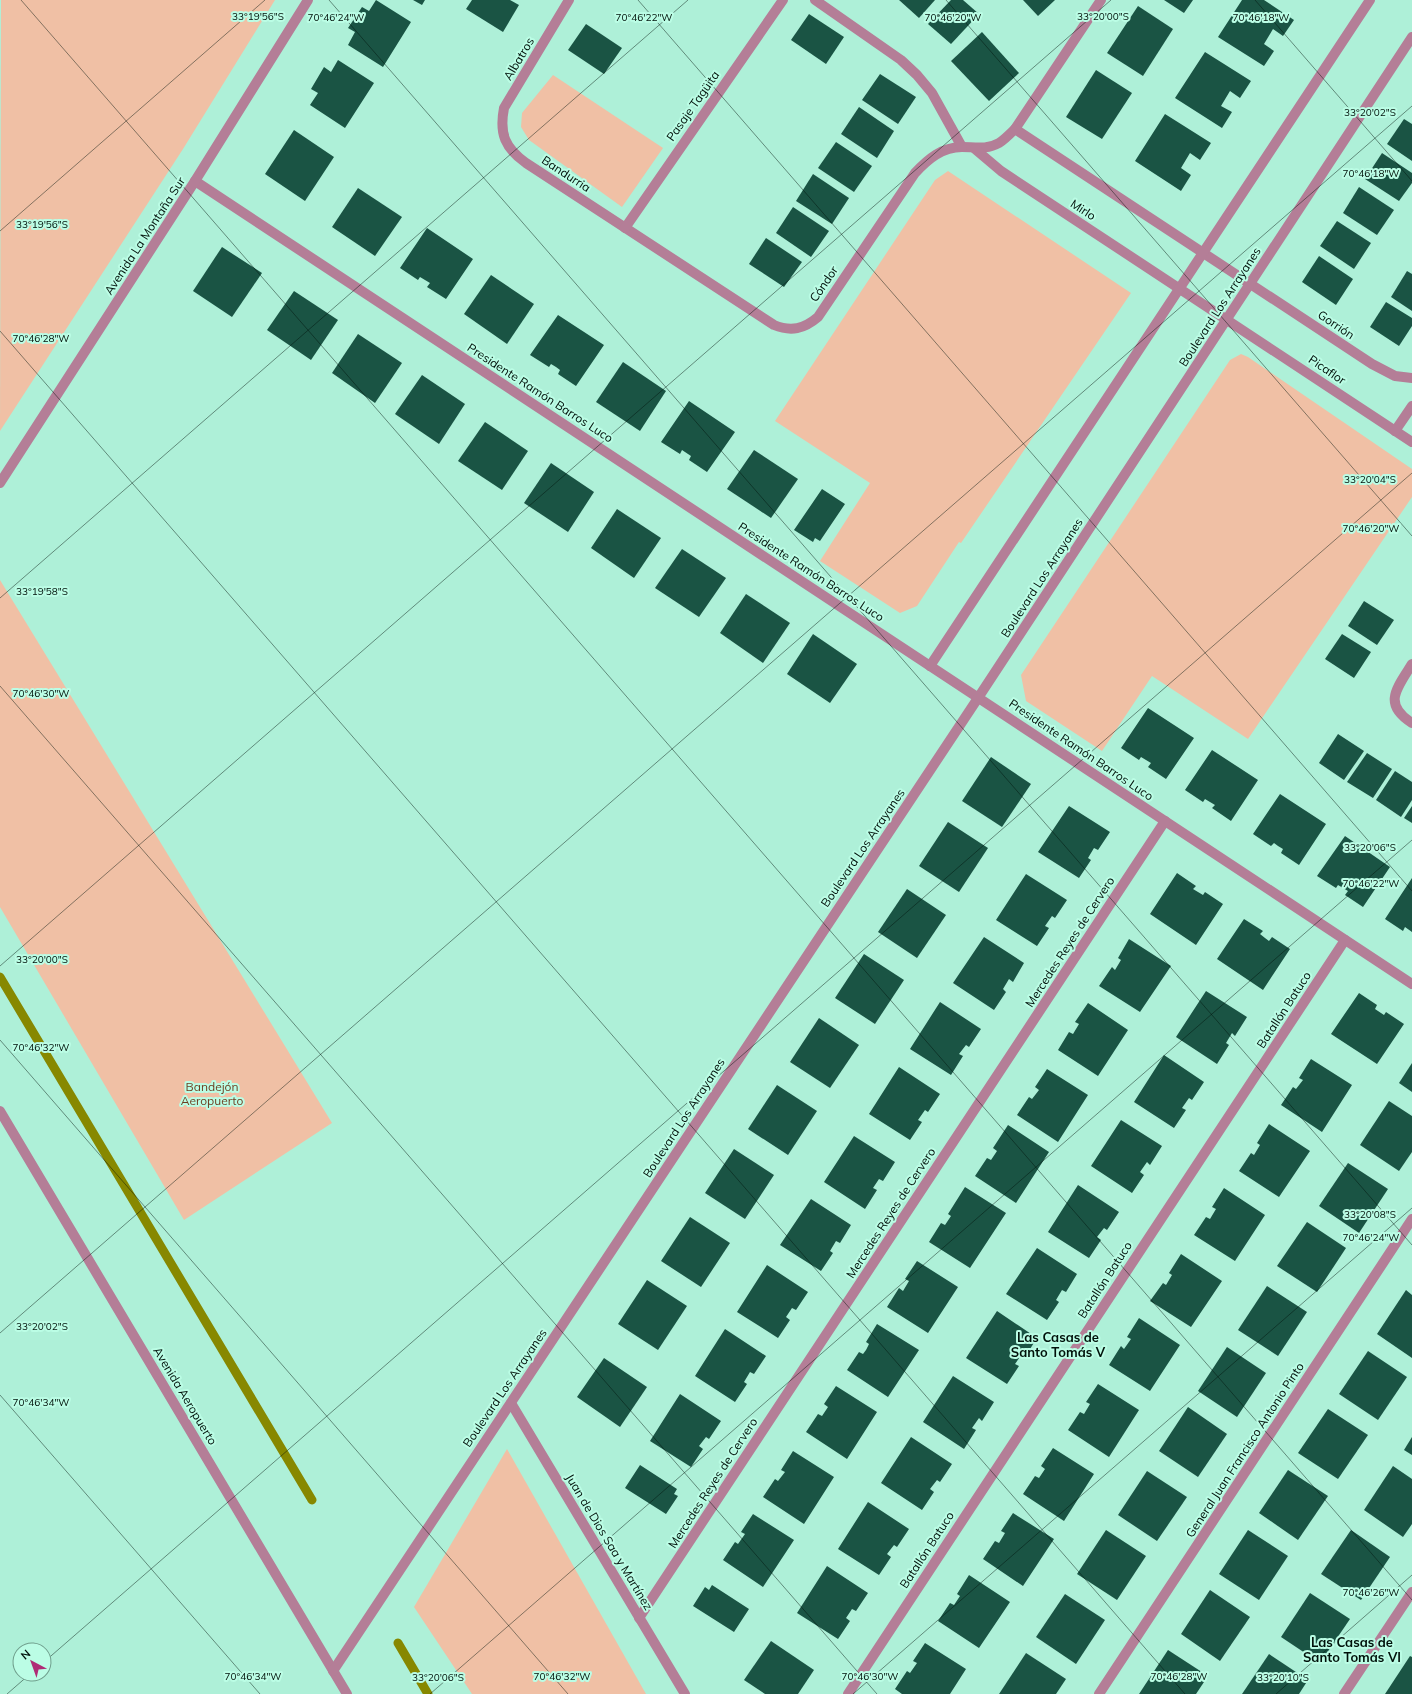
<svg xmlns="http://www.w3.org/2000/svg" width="1412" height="1694" viewBox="0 0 1412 1694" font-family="Mulish,sans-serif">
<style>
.green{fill:#f0c0a5}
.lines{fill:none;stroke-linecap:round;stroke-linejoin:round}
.stream{stroke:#878800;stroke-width:9}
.building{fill:#1a5444}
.street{stroke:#b47e97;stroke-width:10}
.ticks{fill:none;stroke:#00110a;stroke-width:1;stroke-opacity:0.45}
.labels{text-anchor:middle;stroke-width:4;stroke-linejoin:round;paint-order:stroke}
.street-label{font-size:12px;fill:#00110a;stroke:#bbfde5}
.park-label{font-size:12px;fill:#6d3e21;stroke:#bbfde5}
.neighbourhood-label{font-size:13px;font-weight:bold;fill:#00110a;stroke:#bbfde5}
.ticks-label{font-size:10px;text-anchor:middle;fill:#00110a;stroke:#bbfde5;stroke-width:4;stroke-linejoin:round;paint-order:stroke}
</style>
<rect width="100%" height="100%" fill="#aef0d8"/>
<!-- green -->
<g class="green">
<polygon points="1,0 275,0 183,149 0,431"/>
<polygon points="553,75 663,148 622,207 529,140 521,127 522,113"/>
<polygon points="948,171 1131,293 961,543 959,542 917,606 900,613 820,561 870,483 775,421 935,180"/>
<polygon points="1241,354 1248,357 1412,469 1412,497 1248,739 1152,676 1102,751 1026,701 1021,675 1230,360"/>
<polygon points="0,580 332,1123 184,1220 0,907"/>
<polygon points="507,1449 646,1694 472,1694 414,1607"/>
</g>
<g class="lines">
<!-- stream -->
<g class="stream">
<polyline points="0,977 312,1500"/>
<polyline points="398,1643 428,1694"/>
</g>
</g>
<!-- building -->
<g class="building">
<polygon points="376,0 411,22 383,67 348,45 355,32 348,28 362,7 369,11"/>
<polygon points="413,0 425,0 422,5"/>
<polygon points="472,0 510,0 519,5 503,32 466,9"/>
<polygon points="899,0 935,0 919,18"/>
<polygon points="951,0 963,0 979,14 951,44 928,24"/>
<polygon points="1023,0 1055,0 1038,16"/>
<polygon points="1164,0 1193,0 1184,13"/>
<polygon points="1242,0 1264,0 1294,20 1283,36 1273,29 1264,44 1274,51 1264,66 1218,37"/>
<polygon points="1138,6 1173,29 1143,76 1107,53"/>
<polygon points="809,14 844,37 826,64 791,40"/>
<polygon points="586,24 622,48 604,74 568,50"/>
<polygon points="982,32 1019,73 989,101 951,61"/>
<polygon points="1205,52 1251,81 1240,98 1230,91 1221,106 1232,112 1222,128 1175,98"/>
<polygon points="338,60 374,83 345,128 310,105 318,93 311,89 324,67 331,72"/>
<polygon points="1096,70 1132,93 1102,139 1066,117"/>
<polygon points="880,74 916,97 898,124 862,100"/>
<polygon points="859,107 894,131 877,158 841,134"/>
<polygon points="1165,114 1211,143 1200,160 1190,153 1181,168 1191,175 1181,191 1135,161"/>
<polygon points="1404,119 1412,124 1412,161 1387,144"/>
<polygon points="294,130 334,157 305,201 265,174"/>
<polygon points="836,142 872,166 854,192 818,168"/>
<polygon points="1382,153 1412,173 1412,183 1399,201 1365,179"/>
<polygon points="813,174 849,198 832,224 796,201"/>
<polygon points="1359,187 1394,210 1377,235 1343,213"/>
<polygon points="358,188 402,217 375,256 332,227"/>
<polygon points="793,207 829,231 811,257 776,233"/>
<polygon points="1337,221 1371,243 1354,269 1320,246"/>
<polygon points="427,228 473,259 446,299 427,287 430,283 420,277 418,280 400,268"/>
<polygon points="766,238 802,262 784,287 749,264"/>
<polygon points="222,247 262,273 232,317 193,291"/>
<polygon points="1319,256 1353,279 1336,305 1302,282"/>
<polygon points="1407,271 1412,274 1412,311 1391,297"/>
<polygon points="491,275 534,304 507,344 464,314"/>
<polygon points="294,291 338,320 311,360 267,330"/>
<polygon points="1386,302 1412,318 1412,326 1399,346 1370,327"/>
<polygon points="558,315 604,345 576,386 558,374 560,370 556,367 551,364 549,367 530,355"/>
<polygon points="358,334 402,363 375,403 332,373"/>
<polygon points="623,362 666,391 640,431 596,402"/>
<polygon points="422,375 465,404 439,444 395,414"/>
<polygon points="689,401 735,432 707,472 689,460 691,456 682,450 680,454 661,442"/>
<polygon points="485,422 528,451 502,490 458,461"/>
<polygon points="754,450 798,479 771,518 727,489"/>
<polygon points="551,463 594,492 568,532 524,503"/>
<polygon points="822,489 845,504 820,541 815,538 813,542 794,530"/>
<polygon points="617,509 661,538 634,578 591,548"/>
<polygon points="682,549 726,578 699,617 655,588"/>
<polygon points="746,594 790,623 763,663 720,633"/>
<polygon points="1364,601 1394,620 1377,645 1348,626"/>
<polygon points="813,634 857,664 830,703 787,674"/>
<polygon points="1342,634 1371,652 1354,678 1325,659"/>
<polygon points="1148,708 1194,738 1166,779 1148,767 1151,763 1141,757 1139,760 1121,748"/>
<polygon points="1338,734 1364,751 1344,780 1319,763"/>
<polygon points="1212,750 1258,780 1231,821 1212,808 1215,805 1205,799 1203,802 1185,790"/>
<polygon points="1367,753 1392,769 1373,798 1347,782"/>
<polygon points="991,757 1031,784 1002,827 962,801"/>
<polygon points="1395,771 1412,782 1412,800 1401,817 1376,800"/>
<polygon points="1280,794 1326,824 1299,865 1281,853 1283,849 1278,846 1274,843 1271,846 1253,834"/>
<polygon points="1069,806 1110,832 1098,850 1094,848 1088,858 1091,860 1079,878 1038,852"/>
<polygon points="1412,806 1412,823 1404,818"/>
<polygon points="948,822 988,848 959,892 919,866"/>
<polygon points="1345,836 1390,867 1363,907 1345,895 1348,891 1338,885 1336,888 1317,876"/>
<polygon points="1177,873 1196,886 1193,889 1203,895 1205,892 1223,904 1196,945 1150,914"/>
<polygon points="1026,874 1067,900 1055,918 1052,916 1045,926 1049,928 1037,946 996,920"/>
<polygon points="1412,878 1412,932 1405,927 1403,931 1385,919"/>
<polygon points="907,889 946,915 917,958 878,932"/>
<polygon points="1244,919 1263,931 1260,934 1265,938 1269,941 1272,937 1290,949 1263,990 1217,959"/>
<polygon points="984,937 1024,963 1013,982 1009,979 1003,989 1006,992 994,1010 953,983"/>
<polygon points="1129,939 1171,966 1140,1012 1099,986 1112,967 1115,970 1121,960 1118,958"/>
<polygon points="864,954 904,980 875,1024 835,998"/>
<polygon points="1206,991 1247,1017 1235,1036 1232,1033 1226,1043 1229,1045 1217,1064 1176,1037"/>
<polygon points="1359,993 1377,1005 1375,1009 1384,1015 1386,1012 1404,1024 1377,1064 1331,1034"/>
<polygon points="940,1002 981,1029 969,1047 966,1045 959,1054 963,1056 951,1075 910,1049"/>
<polygon points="1088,1003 1128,1030 1098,1076 1058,1050 1069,1032 1073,1034 1079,1024 1075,1022"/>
<polygon points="819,1018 859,1045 830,1088 790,1062"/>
<polygon points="1164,1055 1204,1082 1192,1100 1189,1098 1182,1108 1186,1110 1174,1128 1134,1102"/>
<polygon points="1311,1059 1352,1085 1322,1132 1281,1105 1293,1087 1296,1089 1303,1080 1299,1078"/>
<polygon points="1412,1063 1412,1092 1399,1083"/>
<polygon points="899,1067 940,1094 928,1112 925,1110 918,1120 922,1122 910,1140 869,1114"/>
<polygon points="1047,1069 1088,1095 1058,1142 1017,1115 1029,1097 1032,1099 1039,1090 1035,1087"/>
<polygon points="777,1085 817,1111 788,1155 748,1129"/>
<polygon points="1389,1101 1412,1116 1412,1152 1399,1171 1360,1145"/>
<polygon points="1121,1120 1162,1146 1150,1165 1147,1162 1140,1172 1144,1175 1132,1193 1091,1166"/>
<polygon points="1269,1124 1310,1151 1279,1197 1239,1171 1251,1153 1254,1155 1260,1145 1257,1143"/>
<polygon points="1008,1125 1049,1152 1016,1203 975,1176 987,1158 991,1160 997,1151 993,1148"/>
<polygon points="854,1136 895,1162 883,1181 879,1179 873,1188 877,1190 865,1209 824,1182"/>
<polygon points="734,1149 774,1175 745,1219 705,1193"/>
<polygon points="1348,1163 1388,1189 1359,1233 1319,1206"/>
<polygon points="1078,1185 1119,1212 1107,1230 1104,1228 1097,1237 1101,1240 1089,1258 1048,1232"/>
<polygon points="965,1187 1006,1213 970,1268 929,1242 941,1223 945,1225 951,1216 948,1214"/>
<polygon points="1224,1188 1265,1215 1235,1261 1194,1235 1206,1217 1210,1219 1216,1209 1212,1207"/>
<polygon points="811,1199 851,1225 840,1243 836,1241 830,1251 833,1253 821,1271 780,1245"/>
<polygon points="690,1217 730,1243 701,1287 661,1261"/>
<polygon points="1307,1222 1346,1248 1317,1292 1277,1266"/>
<polygon points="1037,1248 1077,1274 1066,1292 1062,1290 1056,1300 1059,1302 1047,1320 1006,1294"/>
<polygon points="1181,1254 1222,1281 1191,1327 1150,1301 1163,1283 1166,1285 1172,1275 1169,1273"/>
<polygon points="917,1261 958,1287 928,1333 887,1307 899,1288 903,1291 909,1281 905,1279"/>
<polygon points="767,1265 808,1292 796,1310 792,1308 786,1317 790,1320 778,1338 737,1312"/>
<polygon points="647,1280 687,1306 658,1350 618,1324"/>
<polygon points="1267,1286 1307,1312 1278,1356 1238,1330"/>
<polygon points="1406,1290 1412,1295 1412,1358 1377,1334"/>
<polygon points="997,1311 1037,1338 1025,1357 1022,1354 1015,1364 1019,1366 1007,1384 966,1358"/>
<polygon points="1139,1318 1180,1345 1150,1391 1109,1365 1121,1346 1124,1349 1131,1339 1127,1337"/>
<polygon points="877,1324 919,1350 888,1397 847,1370 859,1352 863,1354 866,1350 869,1344 866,1342"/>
<polygon points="725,1329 766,1356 754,1374 750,1372 744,1382 747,1384 735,1402 695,1376"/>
<polygon points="1227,1347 1266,1373 1237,1417 1198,1391"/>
<polygon points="1368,1351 1407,1377 1378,1420 1339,1394"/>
<polygon points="604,1358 647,1387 620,1427 577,1397"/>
<polygon points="953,1376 994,1402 982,1421 979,1418 972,1428 976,1430 964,1449 923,1422"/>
<polygon points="1098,1384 1139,1410 1109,1457 1068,1430 1080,1412 1084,1414 1090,1404 1086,1402"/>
<polygon points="836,1386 877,1412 847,1459 806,1432 818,1414 822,1416 828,1407 824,1404"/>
<polygon points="680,1394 721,1421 709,1439 706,1437 699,1446 703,1449 691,1467 650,1441"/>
<polygon points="1188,1407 1227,1434 1198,1477 1159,1451"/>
<polygon points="1328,1409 1368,1435 1338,1479 1298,1453"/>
<polygon points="911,1437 952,1464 940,1482 937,1480 930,1489 934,1492 922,1510 881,1483"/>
<polygon points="1412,1437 1412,1455 1404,1450"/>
<polygon points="1053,1448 1094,1474 1064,1521 1023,1494 1035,1476 1039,1478 1045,1469 1041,1466"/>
<polygon points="793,1451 834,1477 804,1524 763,1497 775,1479 778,1481 785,1472 781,1470"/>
<polygon points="640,1465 677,1489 674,1494 678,1496 666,1514 625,1488"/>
<polygon points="1393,1466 1412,1479 1412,1524 1403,1537 1364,1510"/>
<polygon points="1288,1470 1328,1496 1298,1540 1259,1513"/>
<polygon points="1147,1471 1187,1497 1157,1541 1118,1515"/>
<polygon points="868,1502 909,1529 897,1547 894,1545 887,1554 891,1557 879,1575 838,1549"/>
<polygon points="1013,1513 1054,1539 1023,1586 983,1559 995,1541 999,1543 1005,1533 1001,1531"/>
<polygon points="753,1514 794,1540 763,1587 723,1560 735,1542 738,1544 745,1534 741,1532"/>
<polygon points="1106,1530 1146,1556 1117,1600 1077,1574"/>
<polygon points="1248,1530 1288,1556 1259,1600 1219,1574"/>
<polygon points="1351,1530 1390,1557 1361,1600 1321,1574"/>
<polygon points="827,1566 868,1593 856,1611 852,1609 846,1618 850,1621 838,1639 797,1613"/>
<polygon points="969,1575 1010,1602 979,1648 938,1621 950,1603 954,1605 960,1596 957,1594"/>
<polygon points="712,1585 749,1609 734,1632 693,1606 705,1587 709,1590"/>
<polygon points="1210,1590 1250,1617 1220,1661 1181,1634"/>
<polygon points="1310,1593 1350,1619 1320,1663 1281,1637"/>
<polygon points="1065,1594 1105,1620 1076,1664 1036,1637"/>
<polygon points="771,1641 814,1670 798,1694 765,1694 744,1680"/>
<polygon points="925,1643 966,1669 950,1694 902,1694 895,1689 907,1671 910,1673 917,1663 913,1661"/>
<polygon points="1168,1650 1208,1676 1196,1694 1139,1694"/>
<polygon points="1026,1653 1066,1679 1056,1694 999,1694"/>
<polygon points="1269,1654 1308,1680 1299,1694 1242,1694"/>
<polygon points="1410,1656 1412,1657 1412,1694 1385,1694"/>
</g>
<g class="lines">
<!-- street -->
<g class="street">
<path d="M569 0 504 108C499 134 505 148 526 163L774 325C791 332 804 329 818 317L915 173C928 159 942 147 962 147 974 147 987 150 999 143 1004 140 1010 134 1015 129L1101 0"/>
<polyline points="815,0 901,60 917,75 932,93 962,147"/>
<polyline points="1015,129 1372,364 1395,376 1412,378"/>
<polyline points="975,149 1001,171 1412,442"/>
<polyline points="195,181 1412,984"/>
<polyline points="625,228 783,0"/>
<polyline points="1395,431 1412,406"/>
<polyline points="0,483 195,181 308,0"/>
<path d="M1412 664C1397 688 1382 704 1412 723"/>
<polyline points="930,666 1370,0"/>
<polyline points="0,1111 347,1694"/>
<polyline points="511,1403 685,1694"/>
<polyline points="639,1618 1165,821"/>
<polyline points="333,1671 978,698 1412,37"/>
<polyline points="848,1694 1345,940"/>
<polyline points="1099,1694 1412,1219"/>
<polyline points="1344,1694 1412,1592"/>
</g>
</g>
<!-- ticks -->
<path class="ticks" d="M21 0 1412 1600M329 0 1412 1245M638 0 1412 891M946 0 1412 536M1255 0 1412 181M0 231 265 0M0 331 1185 1694M0 598 688 0M0 686 877 1694M0 966 1111 0M0 1040 568 1694M0 1333 1412 106M0 1395 260 1694M44 1662 1412 473M7 1694 30 1674M430 1694 1412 840M853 1694 1412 1208M1276 1694 1412 1575"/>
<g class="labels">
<!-- street labels -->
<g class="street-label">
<text transform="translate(519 59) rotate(-59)" y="4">Albatros</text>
<text transform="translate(693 106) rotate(-55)" y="4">Pasaje Tagüita</text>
<text transform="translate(566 174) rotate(33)" y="4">Bandurria</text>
<text transform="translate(1083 210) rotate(33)" y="4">Mirlo</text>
<text transform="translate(145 236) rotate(-57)" y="4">Avenida La Montaña Sur</text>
<text transform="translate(824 284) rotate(-56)" y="4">Cóndor</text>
<text transform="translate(1220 307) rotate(-57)" y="4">Boulevard Los Arrayanes</text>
<text transform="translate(1336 325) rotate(34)" y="4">Gorrión</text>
<text transform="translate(1327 370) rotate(34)" y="4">Picaflor</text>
<text transform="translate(540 393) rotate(33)" y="4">Presidente Ramón Barros Luco</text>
<text transform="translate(811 572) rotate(33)" y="4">Presidente Ramón Barros Luco</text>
<text transform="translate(1042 578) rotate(-57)" y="4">Boulevard Los Arrayanes</text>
<text transform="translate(1081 750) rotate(34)" y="4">Presidente Ramón Barros Luco</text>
<text transform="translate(863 848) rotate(-56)" y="4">Boulevard Los Arrayanes</text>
<text transform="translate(1070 942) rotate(-57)" y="4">Mercedes Reyes de Cervero</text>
<text transform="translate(1284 1010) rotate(-57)" y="4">Batallón Batuco</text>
<text transform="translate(684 1118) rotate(-57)" y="4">Boulevard Los Arrayanes</text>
<text transform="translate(891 1213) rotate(-57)" y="4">Mercedes Reyes de Cervero</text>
<text transform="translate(1105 1280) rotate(-57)" y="4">Batallón Batuco</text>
<text transform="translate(505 1388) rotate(-56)" y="4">Boulevard Los Arrayanes</text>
<text transform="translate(185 1396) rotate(59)" y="4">Avenida Aeropuerto</text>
<text transform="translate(1245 1450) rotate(-57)" y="4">General Juan Francisco Antonio Pinto</text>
<text transform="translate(713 1483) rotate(-57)" y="4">Mercedes Reyes de Cervero</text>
<text transform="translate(609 1542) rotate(59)" y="4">Juan de Dios Saa y Martínez</text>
<text transform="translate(927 1550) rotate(-57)" y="4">Batallón Batuco</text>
</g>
<!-- park labels -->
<g class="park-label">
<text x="212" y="1091">Bandejón<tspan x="212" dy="14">Aeropuerto</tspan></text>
</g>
<!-- neighbourhood labels -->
<g class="neighbourhood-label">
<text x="1058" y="1342">Las Casas de<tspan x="1058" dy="15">Santo Tomás V</tspan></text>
<text x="1352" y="1647">Las Casas de<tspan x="1352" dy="15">Santo Tomás VI</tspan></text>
</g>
</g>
<g class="ticks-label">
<text x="1103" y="20">33°20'00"S</text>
<text x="258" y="20">33°19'56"S</text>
<text x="336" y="21">70°46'24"W</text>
<text x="644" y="21">70°46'22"W</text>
<text x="953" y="21">70°46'20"W</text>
<text x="1261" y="21">70°46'18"W</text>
<text x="1370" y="116">33°20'02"S</text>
<text x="1371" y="177">70°46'18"W</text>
<text x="42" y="228">33°19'56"S</text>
<text x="41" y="342">70°46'28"W</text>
<text x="1370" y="483">33°20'04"S</text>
<text x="1371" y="532">70°46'20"W</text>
<text x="42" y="595">33°19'58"S</text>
<text x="41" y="697">70°46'30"W</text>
<text x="1370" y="851">33°20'06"S</text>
<text x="1371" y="887">70°46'22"W</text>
<text x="42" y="963">33°20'00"S</text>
<text x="41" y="1051">70°46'32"W</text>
<text x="1370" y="1218">33°20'08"S</text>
<text x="1371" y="1241">70°46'24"W</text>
<text x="42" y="1330">33°20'02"S</text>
<text x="41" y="1406">70°46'34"W</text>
<text x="1371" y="1596">70°46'26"W</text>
<text x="253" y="1680">70°46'34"W</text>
<text x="562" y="1680">70°46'32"W</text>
<text x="870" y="1680">70°46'30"W</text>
<text x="1179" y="1680">70°46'28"W</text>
<text x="438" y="1681">33°20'06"S</text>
<text x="1283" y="1681">33°20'10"S</text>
</g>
<!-- north arrow -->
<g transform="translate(32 1662) rotate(319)"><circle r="19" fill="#bbfde5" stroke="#709f8d"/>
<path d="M0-3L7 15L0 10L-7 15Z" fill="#af2c76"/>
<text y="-6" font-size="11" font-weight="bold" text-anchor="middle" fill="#00110a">N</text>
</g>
</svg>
